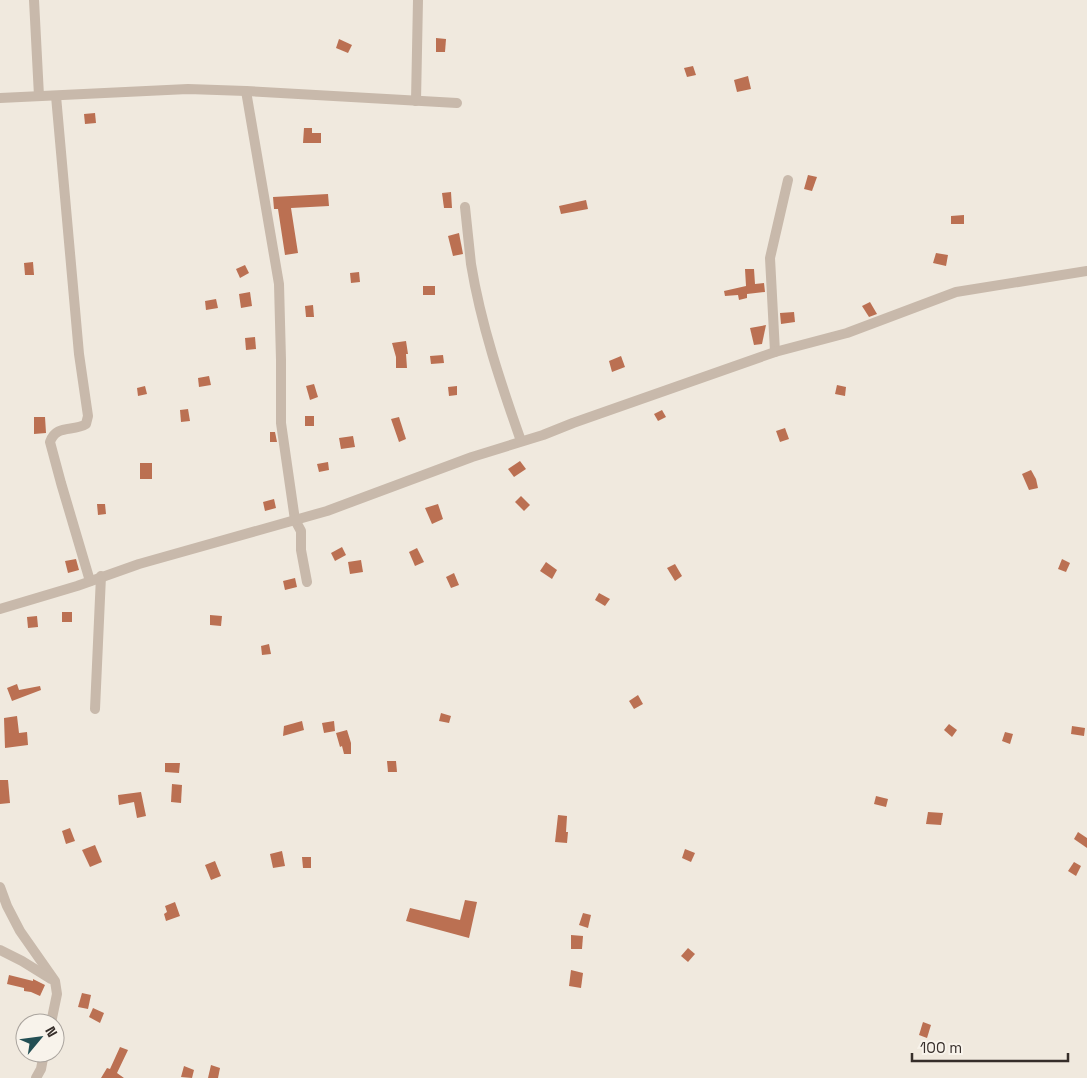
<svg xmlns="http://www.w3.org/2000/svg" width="1087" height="1078" viewBox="0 0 1087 1078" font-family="'Space Grotesk',sans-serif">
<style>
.building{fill:#bb7052}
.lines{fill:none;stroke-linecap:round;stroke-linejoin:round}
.street{stroke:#c8b9ab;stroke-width:10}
</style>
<rect width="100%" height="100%" fill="#f0e9de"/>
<!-- building -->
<g class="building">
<polygon points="436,38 446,39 445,52 436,52"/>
<polygon points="339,39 352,45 348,53 336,48"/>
<polygon points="693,66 696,75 687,77 684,68"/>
<polygon points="748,76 751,89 737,92 734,80"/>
<polygon points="95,113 96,123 85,124 84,114"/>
<polygon points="304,128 312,128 312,133 321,133 321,143 303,143"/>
<polygon points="808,175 817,177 812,191 804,189"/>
<polygon points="451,192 452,208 444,208 442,193"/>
<polygon points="328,194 329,206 291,208 298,253 285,255 278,209 274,209 273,197"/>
<polygon points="586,200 588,209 561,214 559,206"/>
<polygon points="964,215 964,224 951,224 951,216"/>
<polygon points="459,233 463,254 453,256 448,236"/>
<polygon points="936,253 948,255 946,266 933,263"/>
<polygon points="33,262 34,275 25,275 24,263"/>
<polygon points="245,265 249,273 240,278 236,269"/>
<polygon points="745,269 754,269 755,284 764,283 765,292 747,294 747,298 739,300 738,295 725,296 724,291 746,286"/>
<polygon points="359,272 360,282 351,283 350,273"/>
<rect x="423" y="286" width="12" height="9"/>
<polygon points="250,292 252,306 241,308 239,294"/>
<polygon points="216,299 218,308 206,310 205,301"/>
<polygon points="870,302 877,314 869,317 862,306"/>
<polygon points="313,305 314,317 306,317 305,306"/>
<polygon points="794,312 795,322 781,324 780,313"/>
<polygon points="766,325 762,344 754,345 750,328"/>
<polygon points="255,337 256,349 246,350 245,338"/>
<polygon points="406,341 408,354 406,354 407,368 396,368 396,357 392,343"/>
<polygon points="443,355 444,363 431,364 430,356"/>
<polygon points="621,356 625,367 612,372 609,361"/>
<polygon points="209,376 211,385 199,387 198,378"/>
<polygon points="314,384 318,397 310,400 306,386"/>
<polygon points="837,385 846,387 845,396 835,394"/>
<polygon points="145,386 147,394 138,396 137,388"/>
<polygon points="457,386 457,395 449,396 448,387"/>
<polygon points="188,409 190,421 181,422 180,410"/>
<polygon points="662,410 666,417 658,421 654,414"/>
<rect x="305" y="416" width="9" height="10"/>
<polygon points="34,417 45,417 46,433 34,434"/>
<polygon points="399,417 406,439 399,442 391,419"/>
<polygon points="785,428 789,439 780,442 776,431"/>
<polygon points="270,432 275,432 277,442 270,442"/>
<polygon points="353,436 355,447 341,449 339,438"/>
<polygon points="520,461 526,469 514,477 508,469"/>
<polygon points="328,462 329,470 319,472 317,464"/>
<rect x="140" y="463" width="12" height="16"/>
<polygon points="1031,470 1036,479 1038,488 1029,490 1022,474"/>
<polygon points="521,496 530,505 524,511 515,502"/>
<polygon points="274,499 276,508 265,511 263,502"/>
<polygon points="97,504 105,504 106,514 98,515"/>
<polygon points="438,504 443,519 432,524 425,508"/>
<polygon points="342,547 346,555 335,561 331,553"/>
<polygon points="417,548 424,562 415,566 409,552"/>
<polygon points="76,559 79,570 68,573 65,561"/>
<polygon points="1062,559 1070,563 1066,572 1058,569"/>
<polygon points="361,560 363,572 350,574 348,562"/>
<polygon points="546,562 557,570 552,579 540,571"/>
<polygon points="675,564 682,576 675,581 667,568"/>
<polygon points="454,573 459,585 451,588 446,577"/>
<polygon points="295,578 297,587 285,590 283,581"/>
<polygon points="599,593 610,599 605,606 595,600"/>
<rect x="62" y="612" width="10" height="10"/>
<polygon points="210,615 222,616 221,626 210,625"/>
<polygon points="37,616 38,627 28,628 27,617"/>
<polygon points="269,644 271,654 262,655 261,646"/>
<polygon points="17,684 19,690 40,686 41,690 12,701 7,688"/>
<polygon points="638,695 643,704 634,709 629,701"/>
<polygon points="441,713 451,716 449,723 439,721"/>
<polygon points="17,716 19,733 27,732 28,745 5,748 4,718"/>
<polygon points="302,721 304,730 283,736 284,726"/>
<polygon points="334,721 335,731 324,733 322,723"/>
<polygon points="949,724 957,730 952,737 944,730"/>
<polygon points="1072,726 1085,728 1084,736 1071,734"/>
<polygon points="347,730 351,743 351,754 344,754 342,746 340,747 336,733"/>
<polygon points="1005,732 1013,734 1010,744 1002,741"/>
<polygon points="387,761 396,761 397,772 388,772"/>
<polygon points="165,763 180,763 179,773 165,772"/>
<polygon points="0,780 8,780 10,803 0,804"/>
<polygon points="172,784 182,785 181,803 171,802"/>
<polygon points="141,792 146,816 137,818 134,802 119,805 118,795"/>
<polygon points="876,796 888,799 886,807 874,804"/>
<polygon points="928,812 943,813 941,825 926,824"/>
<polygon points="558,815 567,816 566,832 568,832 567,843 555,842"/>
<polygon points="70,828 75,841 66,844 62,831"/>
<polygon points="1078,832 1087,838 1087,848 1074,839"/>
<polygon points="95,845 102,862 90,867 82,850"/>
<polygon points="685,849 695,853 691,862 682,858"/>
<polygon points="282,851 285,866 273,868 270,854"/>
<polygon points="302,857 311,857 311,868 303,868"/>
<polygon points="215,861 221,876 211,880 205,865"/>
<polygon points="1074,862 1081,866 1076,876 1068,871"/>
<polygon points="465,900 477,902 469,938 406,921 410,908 460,920"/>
<polygon points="175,902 180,916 166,921 164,914 167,912 165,906"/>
<polygon points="583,913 591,915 588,928 579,925"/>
<polygon points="571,935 583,936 582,949 571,949"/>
<polygon points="688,948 695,954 688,962 681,956"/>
<polygon points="571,970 583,973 581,988 569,986"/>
<polygon points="9,975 33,981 33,979 45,985 40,996 31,992 24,991 24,988 7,984"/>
<polygon points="82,993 91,995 88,1009 78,1007"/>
<polygon points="93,1008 104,1013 100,1023 89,1017"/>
<polygon points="923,1022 931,1025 927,1038 919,1035"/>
<polygon points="120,1047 128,1050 117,1073 124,1078 101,1078 107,1068 110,1069"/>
<polygon points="211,1065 220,1068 218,1078 208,1078"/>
<polygon points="184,1066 194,1070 192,1078 181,1077"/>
</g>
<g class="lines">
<!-- street -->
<g class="street">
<polyline points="34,0 39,96"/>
<polyline points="246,91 279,284 281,360 281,423 295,520 301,531 301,550 307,582"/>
<path d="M56 96 79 354 88 416 86 424C73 432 56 424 50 442L61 483 90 581"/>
<polyline points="0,98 188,89 246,91 457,103"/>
<polyline points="416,101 418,0"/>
<path d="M465 207C467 226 469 245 471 264 481 325 501 384 521 441"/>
<polyline points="775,352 770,258 788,180"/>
<polyline points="0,609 77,586 139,564 327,511 472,457 543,435 573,423 775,352 847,333 956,292 1087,271"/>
<polyline points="95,709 101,576"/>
<polyline points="0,887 7,906 20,931 55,981 57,994 51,1023"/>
<polyline points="0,950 22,961 51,979"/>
<polyline points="36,1078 41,1069 44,1053"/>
</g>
</g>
<!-- north arrow -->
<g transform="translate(40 1038) rotate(61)"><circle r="24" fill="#f8f3eb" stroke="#aaa49e"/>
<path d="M0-4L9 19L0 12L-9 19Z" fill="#234f54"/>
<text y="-8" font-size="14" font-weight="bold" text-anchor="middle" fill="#362e2a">N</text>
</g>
<!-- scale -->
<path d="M912 1053v8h156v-8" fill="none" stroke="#362e2a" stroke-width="2.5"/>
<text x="920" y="1053" font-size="15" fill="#362e2a" stroke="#f8f3eb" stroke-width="4" paint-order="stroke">100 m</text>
</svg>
